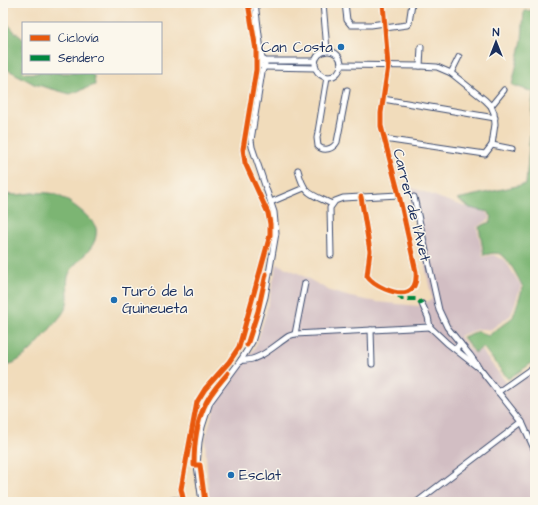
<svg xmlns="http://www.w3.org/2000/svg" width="538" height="505" viewBox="0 0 538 505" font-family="'Architects Daughter',sans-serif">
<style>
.industrial{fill:#d2bec3}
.forest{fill:#7cb573;stroke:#4c7268}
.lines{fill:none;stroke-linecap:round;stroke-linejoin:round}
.minor-casing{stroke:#3b496c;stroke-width:7}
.minor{stroke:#fff;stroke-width:5}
.quiet{stroke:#00873e;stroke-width:4;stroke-dasharray:8 4;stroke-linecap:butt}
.cycleway-casing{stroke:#fbf7ec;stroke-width:8}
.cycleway{stroke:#e8590c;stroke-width:5}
.poi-dot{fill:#1f6fb2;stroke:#fbf7ec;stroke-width:1.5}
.labels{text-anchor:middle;stroke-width:3;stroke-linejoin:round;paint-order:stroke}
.poi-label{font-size:15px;fill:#1b2f5e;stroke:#fbf7ec;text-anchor:start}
.street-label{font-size:15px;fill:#1b2f5e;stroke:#fbf7ec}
</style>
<rect width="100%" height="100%" fill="#fbf7ec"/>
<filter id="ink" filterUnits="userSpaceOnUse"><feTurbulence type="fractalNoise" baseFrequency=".025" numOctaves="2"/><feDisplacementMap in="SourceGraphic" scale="8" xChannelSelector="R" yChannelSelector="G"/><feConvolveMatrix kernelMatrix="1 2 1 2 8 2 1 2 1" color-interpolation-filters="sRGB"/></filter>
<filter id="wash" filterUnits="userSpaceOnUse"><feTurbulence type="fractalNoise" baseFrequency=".012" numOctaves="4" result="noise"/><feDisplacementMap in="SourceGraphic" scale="16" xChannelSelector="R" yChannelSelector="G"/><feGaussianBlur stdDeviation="0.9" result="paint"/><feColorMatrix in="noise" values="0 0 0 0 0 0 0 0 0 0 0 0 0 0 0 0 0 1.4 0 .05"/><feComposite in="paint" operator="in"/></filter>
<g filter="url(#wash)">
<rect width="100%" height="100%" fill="#f1dcbb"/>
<!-- industrial -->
<polygon class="industrial" points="408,186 456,204 485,212 489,215 490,219 477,227 483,257 493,255 505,260 521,286 511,315 490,330 485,329 477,329 459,336 474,354 481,350 509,386 535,369 535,502 209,502 205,441 211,418 218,400 256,346 266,313 277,264 298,273 330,291 350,297 377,302 419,306 432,299"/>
<!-- forest -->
<g class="forest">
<path d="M535 10V361L508 379 483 347 475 353 463 337 478 331 488 336 513 317 523 287C518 278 509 258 500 254 495 252 489 254 484 255L479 227 490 222 492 217 488 212 470 208 457 199 526 184 533 92 512 85 522 40 524 11Z"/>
<polygon points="3,19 15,32 23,39 23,73 90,73 94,76 95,85 70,94 34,84 3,67"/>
<path d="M32 193C39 193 47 192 54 194 65 197 92 217 96 228 97 232 96 236 95 240 90 254 75 260 69 274 65 283 70 294 67 304 65 312 59 318 54 324 40 341 25 361 3 367V194L17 195Z"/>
</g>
</g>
<g filter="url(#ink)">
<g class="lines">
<defs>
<g id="minor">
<polyline points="255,3 262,59"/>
<polyline points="323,3 327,50"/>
<polyline points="345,3 347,20 351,25 371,25 385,23"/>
<polyline points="385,28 407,25 409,23 412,3"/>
<circle cx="328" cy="64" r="13"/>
<polyline points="262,61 315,61"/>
<polyline points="256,63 264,67 316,68"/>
<polyline points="341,65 420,66 437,67 451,73 485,100 491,106 494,113 495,124 492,145 485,154 384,139"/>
<polyline points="420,66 421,47"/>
<polyline points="451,73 459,57"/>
<path d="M327 77 317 138 318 146C324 152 333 149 337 142L347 90"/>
<polyline points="383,99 495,118"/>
<polyline points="491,106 504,90"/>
<polyline points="492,145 512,149"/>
<path d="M298 170C304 195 311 194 332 204"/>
<path d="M361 197 370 251 367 276C371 282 378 286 385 289 402 296 418 295 416 272L399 195 381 126V113L388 66 383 3"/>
<polyline points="414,197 439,310 447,327 460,343 456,349"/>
<polyline points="271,202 304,188"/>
<polyline points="331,255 330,208 335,201 343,198 399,195"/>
<polyline points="422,304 428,317 430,327"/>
<polyline points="430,327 447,343 480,369 522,422 535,451"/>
<polyline points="371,330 372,364"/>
<polyline points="295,334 305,283"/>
<polyline points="460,343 470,355 477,365"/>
<path d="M241 360C259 362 275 345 289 336L295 334 430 327"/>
<polyline points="498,392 535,366"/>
<path d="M166 502C172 499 177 499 184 502"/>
<polyline points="183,502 181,489 197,402 205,389 229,362 239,347 270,235 270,224 268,213 245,163 243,149 256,70 256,50 248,3"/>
<polyline points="202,502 197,465 199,442 202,427 210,402 241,360 252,342 265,297 276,233 274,212 252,147 251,140 262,72 265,64 264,60"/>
<polyline points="417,502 522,422"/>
</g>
</defs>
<!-- minor casing -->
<use href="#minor" class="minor-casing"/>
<!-- minor -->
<use href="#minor" class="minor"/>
<!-- quiet -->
<polyline class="quiet" points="400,294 399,296 402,299 417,299 422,304"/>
<defs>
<g id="cycleway">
<path d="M361 197 370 251 367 276C371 282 378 286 385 289 402 296 418 295 416 272L399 195 381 126V113L388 66 383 3"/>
<polyline points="247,345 258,311 266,274"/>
<polyline points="184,502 181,489 197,402 205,389 229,362 239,347 270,235 270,224 268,213 245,163 243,149 256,70 256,50 248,3"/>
<path d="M205 502 200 465H194C194 446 196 425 204 407 209 394 219 384 228 373"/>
</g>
</defs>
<!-- cycleway casing -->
<use href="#cycleway" class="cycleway-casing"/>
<!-- cycleway -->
<use href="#cycleway" class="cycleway"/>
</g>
</g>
<!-- markers -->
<g class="poi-dot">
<circle cx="341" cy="47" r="4"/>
<circle cx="114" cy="300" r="4"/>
<circle cx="231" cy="475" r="4"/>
</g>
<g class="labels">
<!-- poi labels -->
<g class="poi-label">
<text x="333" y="52" text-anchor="end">Can Costa</text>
<text x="122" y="296">Turó de la<tspan x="122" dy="17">Guineueta</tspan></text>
<text x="239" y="480">Esclat</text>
</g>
<!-- street labels -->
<g class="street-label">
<text transform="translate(412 205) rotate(76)" y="5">Carrer de l'Avet</text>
</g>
</g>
<!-- margin -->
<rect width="538" height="505" fill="none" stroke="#fbf7ec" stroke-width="16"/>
<!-- legend -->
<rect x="22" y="22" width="140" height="52" fill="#fbf7ec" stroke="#a1a7b3"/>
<rect x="30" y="35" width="20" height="6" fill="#e8590c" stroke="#a1a7b3"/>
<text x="58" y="42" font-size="12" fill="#1b2f5e">Ciclovía</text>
<rect x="30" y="55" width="20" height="6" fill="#00873e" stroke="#a1a7b3"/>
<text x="58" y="62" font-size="12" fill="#1b2f5e">Sendero</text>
<!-- north arrow -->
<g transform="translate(496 42)" stroke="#fbf7ec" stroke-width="3" paint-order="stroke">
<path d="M0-3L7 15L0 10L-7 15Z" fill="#1b2f5e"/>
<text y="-6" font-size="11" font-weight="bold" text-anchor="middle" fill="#1b2f5e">N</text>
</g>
</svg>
